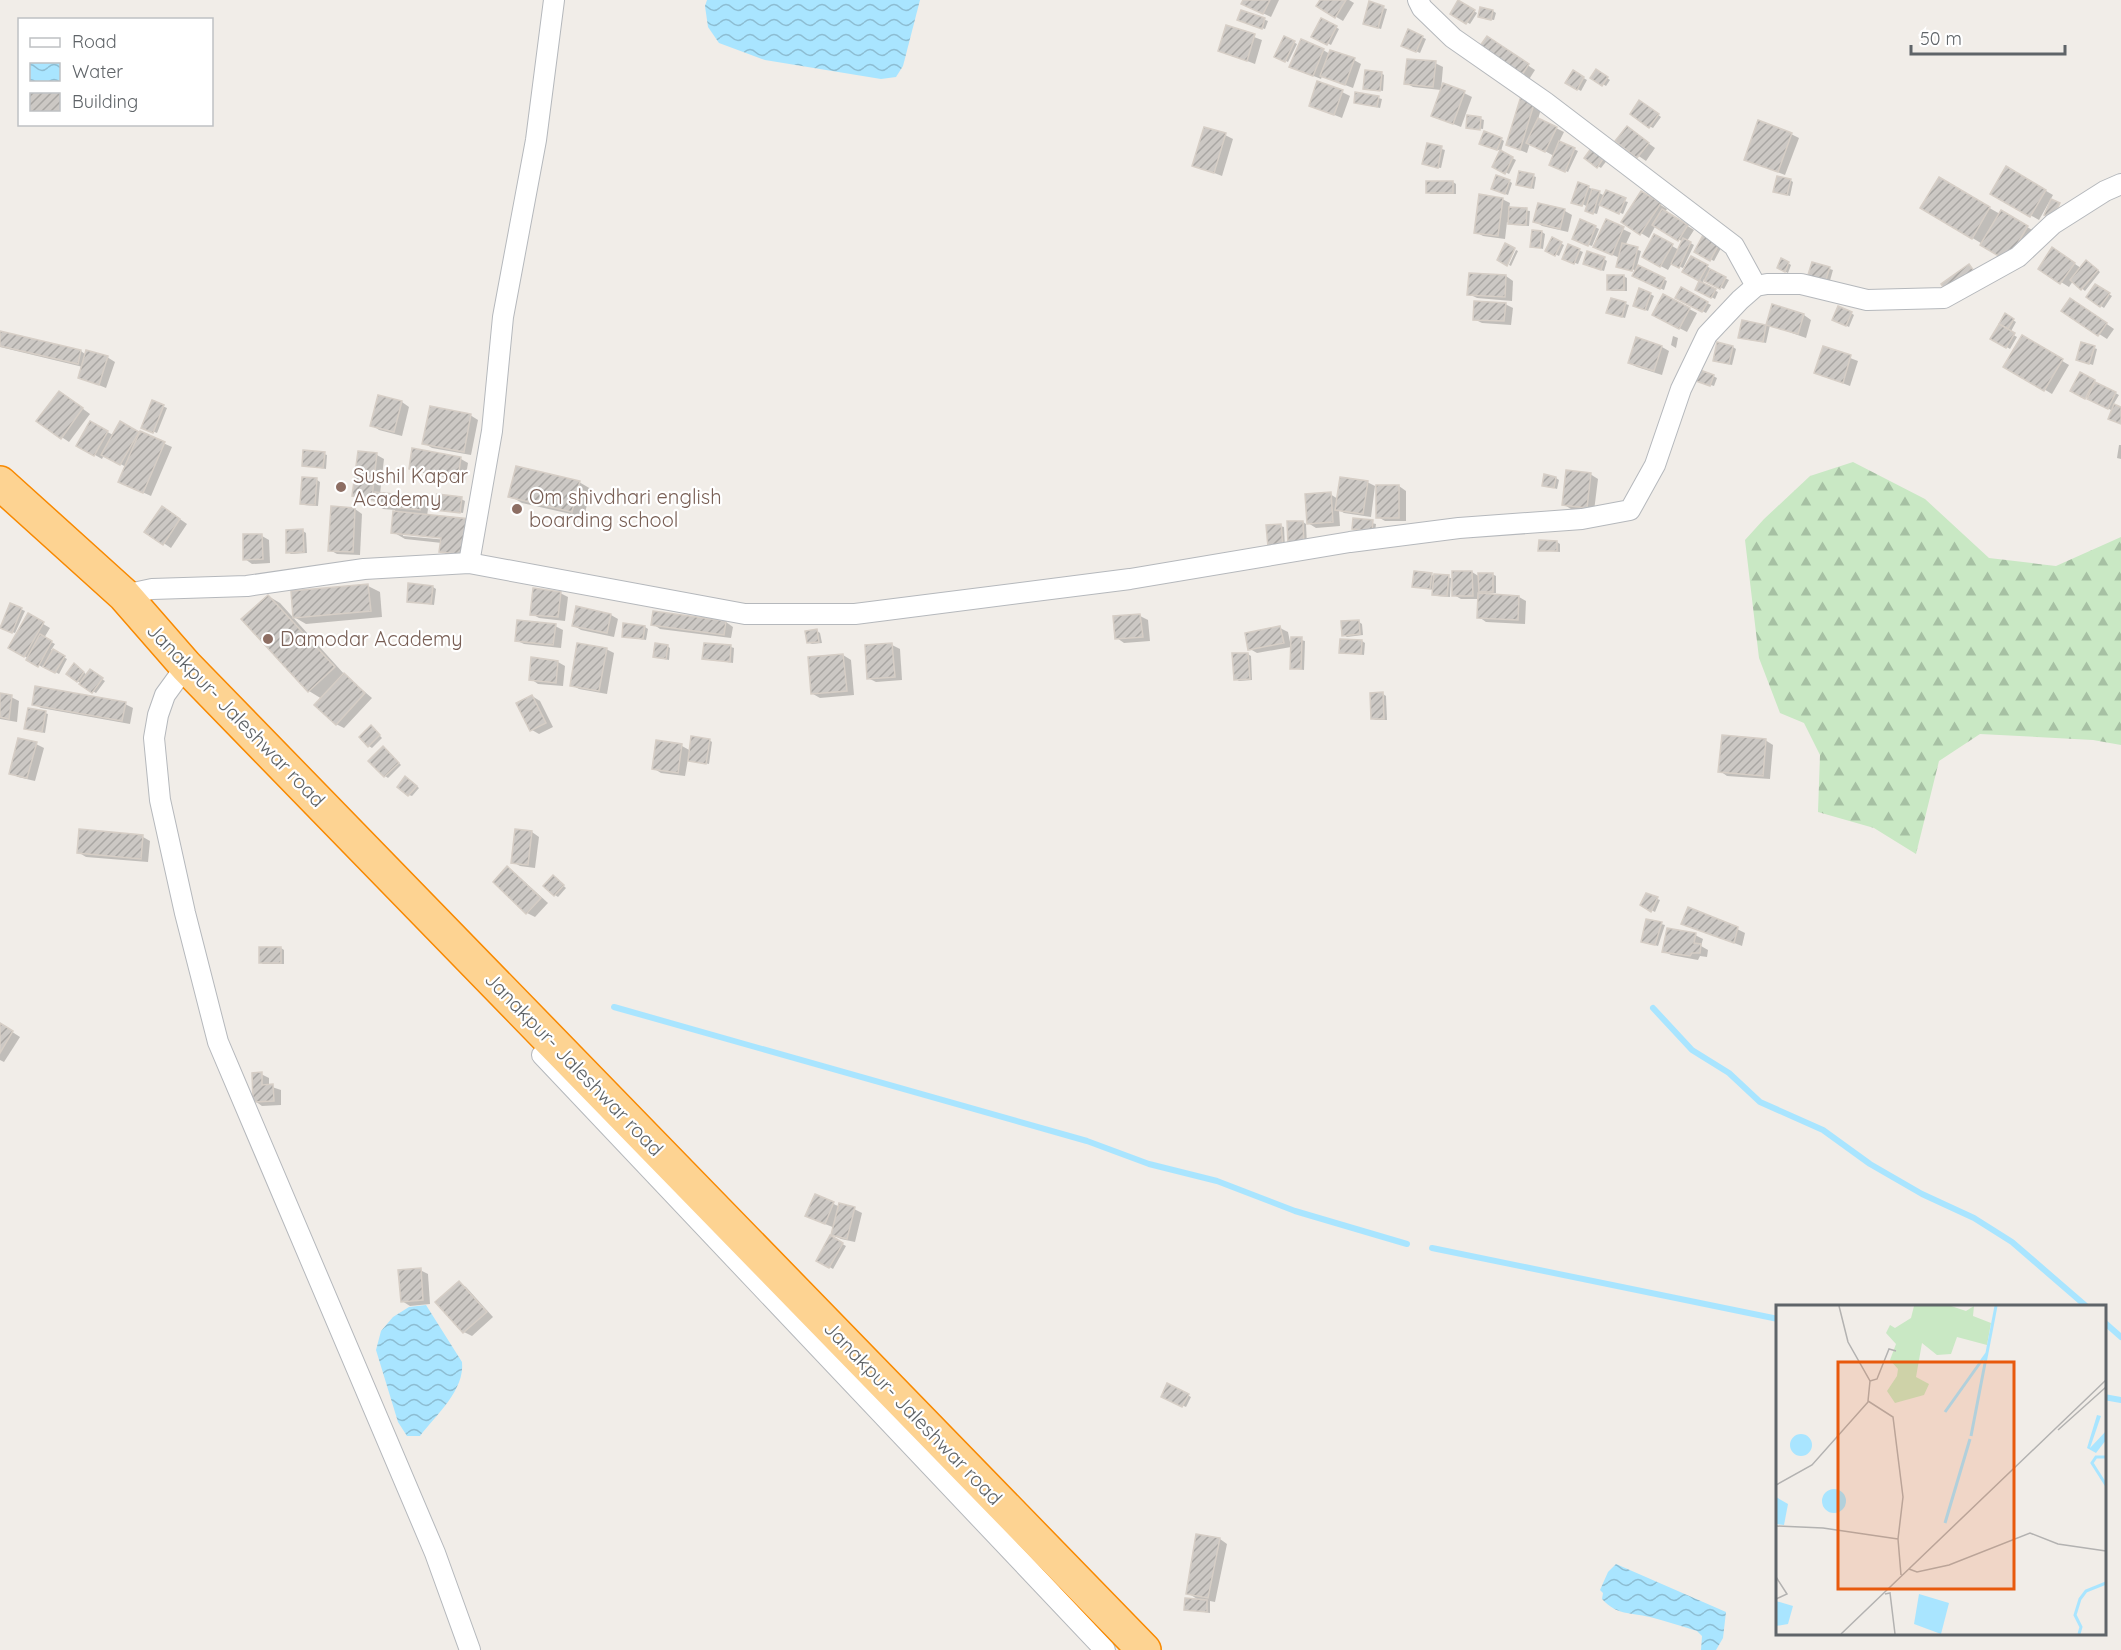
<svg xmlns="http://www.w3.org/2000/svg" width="2121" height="1650" viewBox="0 0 2121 1650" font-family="Quicksand,sans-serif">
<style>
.forest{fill:url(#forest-firs)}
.water{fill:url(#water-waves)}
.shadow{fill:#0003;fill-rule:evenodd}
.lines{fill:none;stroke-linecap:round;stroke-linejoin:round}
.stream{stroke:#a9e5ff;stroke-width:6}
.building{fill:url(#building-hatch);stroke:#d6cec6;stroke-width:1.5}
.street-casing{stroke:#b5b8bc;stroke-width:22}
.highway-casing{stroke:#f88900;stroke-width:36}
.street{stroke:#fff;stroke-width:20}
.highway{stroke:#fdd392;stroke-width:33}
.education-dot{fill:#8d6e63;stroke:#fff;stroke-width:2}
.labels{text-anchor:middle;stroke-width:4.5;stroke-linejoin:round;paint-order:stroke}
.education-label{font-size:20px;fill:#785e54;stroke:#fff;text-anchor:start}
.street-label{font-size:20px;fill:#5f6468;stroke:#fff}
.inset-river{fill:none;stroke:#a9e5ff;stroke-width:3}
.inset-road{fill:none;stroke:#b3b2b1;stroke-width:1.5}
.view{fill:#e8590c;fill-opacity:0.15;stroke:#e8590c;stroke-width:3}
.inset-edge{fill:none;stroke:#5f6468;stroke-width:3}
</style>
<defs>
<pattern id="forest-firs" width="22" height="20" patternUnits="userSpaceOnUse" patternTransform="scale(1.5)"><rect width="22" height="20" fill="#c9e8c4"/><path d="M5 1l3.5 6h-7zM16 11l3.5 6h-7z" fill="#a6c0a3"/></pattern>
<pattern id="water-waves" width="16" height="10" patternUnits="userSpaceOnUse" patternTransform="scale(1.5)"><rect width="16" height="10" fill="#a9e5ff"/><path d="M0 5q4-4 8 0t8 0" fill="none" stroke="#8dbdd2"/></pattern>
<pattern id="building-hatch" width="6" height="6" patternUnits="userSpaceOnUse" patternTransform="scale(1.5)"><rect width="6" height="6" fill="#ccc8c4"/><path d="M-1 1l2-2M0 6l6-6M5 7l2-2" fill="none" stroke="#a9a6a3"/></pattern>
</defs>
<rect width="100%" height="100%" fill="#f1ede8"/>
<!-- forest -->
<polygon class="forest" points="1853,462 1925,499 1989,558 2056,566 2121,537 2121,745 2093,740 1980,734 1939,761 1916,854 1874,828 1818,812 1820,755 1804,723 1780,713 1759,658 1745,540 1764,519 1810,476"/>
<!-- water -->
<g class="water">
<polygon points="707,0 920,0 903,66 896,77 881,79 765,60 719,43 708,27 705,6"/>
<path d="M426 1305 462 1362C465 1390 436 1415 420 1436H407L398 1422 376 1350 381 1331 393 1317 409 1307Z"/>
<path d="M1616 1564 1726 1612 1723 1638 1716 1650H1701L1702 1636 1697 1631C1681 1626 1666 1621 1650 1617 1629 1612 1618 1616 1602 1599L1603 1593 1600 1590 1608 1572Z"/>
</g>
<!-- shadow -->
<g class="shadow">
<polygon points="1244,0 1279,0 1271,17 1250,7"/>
<polygon points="1321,0 1349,0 1354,3 1343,21 1318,6"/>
<polygon points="1459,1 1477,13 1470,24 1452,13"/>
<polygon points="1383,8 1387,9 1381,29 1368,25"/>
<polygon points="1242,11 1268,21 1265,29 1242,21"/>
<polygon points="1493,11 1496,13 1494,20 1483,18"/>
<polygon points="1322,20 1339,29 1331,45 1313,36"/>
<polygon points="1227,27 1262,40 1255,64 1219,50"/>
<polygon points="1409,31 1426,39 1420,53 1403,45"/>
<polygon points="1285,38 1297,44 1288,62 1276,56"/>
<polygon points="1487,38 1535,70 1528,81"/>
<polygon points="1323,50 1330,54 1354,60 1361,64 1353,88 1322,76 1321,79 1299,70"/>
<polygon points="1435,63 1443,67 1441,90 1413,87 1406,83"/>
<polygon points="1597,71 1610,80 1606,86 1592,77"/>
<polygon points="1573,72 1587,80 1581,91 1567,83"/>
<polygon points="1381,73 1384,75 1383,91 1365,88"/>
<polygon points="1342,92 1350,96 1342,118 1310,105"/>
<polygon points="1464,93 1472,97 1461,127 1441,119"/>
<polygon points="1378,98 1382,99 1380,108 1356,102"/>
<polygon points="1534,102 1542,106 1538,119 1564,132 1559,142 1578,151 1568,172 1554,166 1554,156 1530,143 1527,153 1507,145"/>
<polygon points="1643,104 1661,117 1653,128 1649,126"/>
<polygon points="1481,119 1484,120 1483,129 1469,127"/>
<polygon points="1627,128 1655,148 1646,161 1617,141"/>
<polygon points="1791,134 1799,138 1785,175 1745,159"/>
<polygon points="1225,135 1233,139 1222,176 1194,165"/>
<polygon points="1501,139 1504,141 1501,151 1484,145"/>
<polygon points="1428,145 1445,150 1441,168 1427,165"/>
<polygon points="1593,149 1608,159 1601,168 1598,166"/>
<polygon points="1501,152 1516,160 1509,174 1494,166"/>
<polygon points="2007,168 2053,195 2039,220 1992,193"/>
<polygon points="1533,176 1536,177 1534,189 1518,184"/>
<polygon points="1939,179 2000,214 2001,212 2034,231 2015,264 1922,207"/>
<polygon points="1790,180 1793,182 1790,196 1775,192"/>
<polygon points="1509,181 1512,183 1508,195 1496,190"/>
<polygon points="1453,182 1456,184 1456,194 1431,194 1427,192"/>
<polygon points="1588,187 1605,196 1628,202 1623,214 1600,204 1597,214 1590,212 1588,207 1577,201"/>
<polygon points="1642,193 1667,209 1665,212 1694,230 1687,241 1694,245 1683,268 1685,269 1691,258 1710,268 1709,270 1729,280 1724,289 1704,279 1702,284 1718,292 1715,299 1697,289 1701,281 1684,271 1685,269 1672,263 1668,270 1644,257 1655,236 1679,250 1683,242 1656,225 1649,238 1623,222"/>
<polygon points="1502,199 1510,203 1509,208 1530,211 1529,226 1513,225 1507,222 1505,239 1483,236 1476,232"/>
<polygon points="1539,205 1565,211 1572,215 1568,232 1542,226 1535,221"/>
<polygon points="1606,221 1631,233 1625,246 1641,251 1637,266 1667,281 1664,290 1634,276 1636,271 1627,266 1620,258 1603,251"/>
<polygon points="1595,227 1599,229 1592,246 1577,241"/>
<polygon points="1542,232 1545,234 1543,249 1531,246"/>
<polygon points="1704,238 1721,248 1714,261 1696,252"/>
<polygon points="1552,239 1564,245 1559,256 1547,250"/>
<polygon points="1569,246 1583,252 1578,264 1567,260"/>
<polygon points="1516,250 1518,251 1511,266 1509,265"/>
<polygon points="2060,254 2081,268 2090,264 2100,272 2085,291 2073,281 2069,287 2040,269"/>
<polygon points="1604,259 1607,261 1604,271 1588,266"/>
<polygon points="1788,263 1791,265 1788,273 1778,268"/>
<polygon points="1813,264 1833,270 1829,284"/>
<polygon points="1506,276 1513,281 1512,301 1477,298 1469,294"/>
<polygon points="1623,276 1627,278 1627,291 1612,291 1609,289"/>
<polygon points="2096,286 2112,296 2104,308 2088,297"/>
<polygon points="1682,289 1711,305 1706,313 1677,297"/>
<polygon points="1650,294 1654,296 1648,311 1638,307"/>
<polygon points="1664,296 1697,313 1687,332 1654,315"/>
<polygon points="1612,300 1629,305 1625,318 1611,314"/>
<polygon points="1505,304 1513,308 1511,325 1482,323 1474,319"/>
<polygon points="2078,304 2114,329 2107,339 2063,311"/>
<polygon points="1773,306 1804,315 1811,320 1806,338 1770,325 1766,343 1740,337 1743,322 1767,326"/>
<polygon points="1851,313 1854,315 1849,327 1837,321"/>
<polygon points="2005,315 2016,322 2010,333 2017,337 2010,349 1992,338"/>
<polygon points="0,332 81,351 86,355 107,357 115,362 106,388 79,377 83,367 0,347"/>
<polygon points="1673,336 1678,338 1676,348 1671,345"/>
<polygon points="2022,337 2069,365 2052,394 2005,366"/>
<polygon points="1662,347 1669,351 1662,375 1637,367 1629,363"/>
<polygon points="1733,347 1736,349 1732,365 1718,362"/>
<polygon points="1824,348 1858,361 1850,386 1816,373"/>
<polygon points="2094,348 2097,349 2093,365 2081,361"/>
<polygon points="2081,374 2119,395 2113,405 2121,408 2121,423 2113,411 2072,390"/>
<polygon points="1713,376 1717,378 1714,386 1701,382"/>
<polygon points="379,396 402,402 409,407 402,436 379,430 372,425"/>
<polygon points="67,397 90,414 69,442 38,421"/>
<polygon points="153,402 167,408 157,433 143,427"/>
<polygon points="470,415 478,420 471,455 432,448 424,443"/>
<polygon points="91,423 113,435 121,423 140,434 141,433 172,447 151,496 120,482 126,467 104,455 102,459 78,445"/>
<polygon points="2119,445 2121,445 2121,459 2117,458"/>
<polygon points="414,450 461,459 468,463 465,481 418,472 410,468"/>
<path d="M359 452 377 455 384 459 380 494 421 498 429 502 427 516 479 561 453 558 441 551 442 543 405 539 393 532 395 510 383 509 376 505V501L361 499 354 495ZM403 533 448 537V540L403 536Z"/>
<polygon points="324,454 327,455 326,469 303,465"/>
<polygon points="1590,474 1598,479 1594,511 1571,509 1563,504"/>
<polygon points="1556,478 1559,480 1557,489 1544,485"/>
<polygon points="317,480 320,482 318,506 304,505 301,503"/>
<polygon points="579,482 591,489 584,517 522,503 510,496"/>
<polygon points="1367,482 1375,486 1371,517 1344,513 1339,510 1340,526 1316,528 1308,523 1330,494 1338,499"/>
<polygon points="1399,486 1406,491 1406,521 1385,521 1378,517"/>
<polygon points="461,499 465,501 463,513 437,509"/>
<polygon points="355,509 362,514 360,555 337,554 330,550"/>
<polygon points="170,512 187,524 171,548 147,532"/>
<polygon points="1354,519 1376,524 1375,532 1353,528"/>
<polygon points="1303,522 1306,524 1307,546 1289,523"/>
<polygon points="1280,526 1284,527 1285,548 1273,548"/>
<polygon points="303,531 306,533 307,553 291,554 288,552"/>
<polygon points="262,536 269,540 270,563 252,564 245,559"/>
<polygon points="1557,542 1560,544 1560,552 1540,550"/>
<polygon points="1472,572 1480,577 1492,574 1496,576 1496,593 1489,593 1489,595 1519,597 1526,601 1525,624 1486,622 1479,617 1480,599 1461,599 1454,595"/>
<polygon points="1416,573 1451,578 1450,597 1437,596 1434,594 1434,590 1414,586"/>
<polygon points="368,586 380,592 382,617 306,624 294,617"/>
<polygon points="433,587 436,589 434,605 408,601"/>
<polygon points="560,593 568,597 565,621 539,618 532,614"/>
<polygon points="268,596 280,603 345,675 372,698 344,728 336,724 322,699 309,691 243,619"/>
<polygon points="11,605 25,611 15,633 4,629"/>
<polygon points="577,608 611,615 618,619 614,637 581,630 573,625"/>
<polygon points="28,615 50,628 44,638 55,644 51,650 67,659 59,674 43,665 42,667 10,647"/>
<polygon points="1140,616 1148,620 1150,641 1124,643 1117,638"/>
<polygon points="726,622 733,627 731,638 660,629 653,624"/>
<polygon points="1359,622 1362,624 1363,635 1347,637 1344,635"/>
<polygon points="555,626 563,630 561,648 524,644 516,640"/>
<polygon points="645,627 648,629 646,640 623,636"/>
<polygon points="1280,628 1288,632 1291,647 1257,653 1250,649"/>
<polygon points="817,631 820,633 822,643 812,644 808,642"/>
<polygon points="1293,638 1305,641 1304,670 1292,668"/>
<polygon points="1362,641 1365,643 1364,655 1341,652"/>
<polygon points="892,645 900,649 902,680 876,682 868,678"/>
<polygon points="667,646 670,648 669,660 655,657"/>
<polygon points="731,647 734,648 733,663 704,658"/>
<polygon points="606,649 614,653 607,694 579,689 572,685"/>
<polygon points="1248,654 1251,656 1252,680 1239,681 1236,679"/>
<polygon points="843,655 851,660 854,695 820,698 813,694"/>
<polygon points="558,662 565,666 563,686 538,684 531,679"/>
<polygon points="77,667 87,675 90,671 105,681 96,693 77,681"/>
<polygon points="0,694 11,697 19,701 17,722 0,719"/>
<polygon points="1383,694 1386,696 1387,720 1376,720 1373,719"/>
<polygon points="532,696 540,701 553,727 539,734 532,730"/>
<polygon points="33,704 125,704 133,708 130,724 41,708"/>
<polygon points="45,713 48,714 45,733 26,729"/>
<polygon points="371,727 382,738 372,748 369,746"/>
<polygon points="709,740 712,742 709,764 688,759 685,776 661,773 653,768 682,746 691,751"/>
<polygon points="1765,740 1773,745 1770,779 1727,776 1720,771"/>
<polygon points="36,744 44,748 35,781 18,777 11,773"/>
<polygon points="386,750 401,765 388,778 385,776"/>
<polygon points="409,780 419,788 412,796 409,795"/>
<polygon points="81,831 143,837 150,841 148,862 86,857 78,852"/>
<polygon points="532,832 539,837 535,868 520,866 513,862"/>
<polygon points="507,868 515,873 548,903 535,917 527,913 495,882"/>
<polygon points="556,879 566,888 558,897 555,895"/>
<polygon points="1657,899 1660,900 1655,912 1642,905"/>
<polygon points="1683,923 1737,929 1745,933 1742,946"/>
<polygon points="1661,924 1665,925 1658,946 1642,941"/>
<polygon points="1695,935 1703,939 1701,946 1708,950 1707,957 1700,956 1698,960 1671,955 1664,951"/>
<polygon points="281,948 284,950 284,964 263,964 260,962"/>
<polygon points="0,1024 20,1037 4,1062 0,1060"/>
<polygon points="261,1074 269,1078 269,1086 281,1090 281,1105 262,1106 255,1101"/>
<polygon points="815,1195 840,1207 854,1209 862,1213 855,1242 841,1239 833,1235 835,1228 815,1220"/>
<polygon points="831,1238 846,1246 833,1269 818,1260"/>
<polygon points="420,1270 428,1274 430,1304 410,1306 402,1301"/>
<polygon points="459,1283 466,1287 493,1317 472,1336 464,1332"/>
<polygon points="1168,1385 1191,1397 1186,1407 1163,1396"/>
<polygon points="1197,1536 1220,1539 1227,1544 1215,1602 1210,1601 1210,1613 1186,1609 1200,1601 1188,1593"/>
</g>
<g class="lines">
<!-- stream -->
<g class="stream">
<polyline points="614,1007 1087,1141 1149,1164 1217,1181 1295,1211 1407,1244"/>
<polyline points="1653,1008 1692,1050 1729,1073 1760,1102 1823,1130 1870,1164 1922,1194 1974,1218 2012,1242 2086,1306"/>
<polyline points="1432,1248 1778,1319"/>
<polyline points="2104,1322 2121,1337"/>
<polyline points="2104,1397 2121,1400"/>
</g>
</g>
<!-- building -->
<g class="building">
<polygon points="1243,0 1270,0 1263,14 1241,4"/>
<polygon points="1320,0 1346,0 1335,18 1316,6"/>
<polygon points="1458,0 1475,10 1466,24 1450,14"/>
<polygon points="1369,1 1384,6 1378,28 1363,24"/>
<polygon points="1480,7 1493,10 1491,20 1478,17"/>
<polygon points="1241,10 1265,18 1262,29 1237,20"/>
<polygon points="1321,18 1337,26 1327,45 1311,37"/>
<polygon points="1226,25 1255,34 1247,61 1218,51"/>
<polygon points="1408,29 1423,36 1416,52 1401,46"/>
<polygon points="1284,36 1295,41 1285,62 1274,57"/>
<polygon points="1487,36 1529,64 1520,78 1477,50"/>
<polygon points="1301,39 1324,49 1313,76 1289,67"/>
<polygon points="1330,50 1355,58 1345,85 1320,76"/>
<polygon points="1407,59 1436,61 1433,87 1404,84"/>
<polygon points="1596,69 1608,77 1602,86 1590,78"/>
<polygon points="1365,70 1382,72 1380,91 1363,89"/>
<polygon points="1573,70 1584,77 1577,90 1565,83"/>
<polygon points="1317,81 1343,90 1334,115 1309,106"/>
<polygon points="1443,83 1465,91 1453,124 1431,116"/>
<polygon points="1355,92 1379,96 1377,107 1354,103"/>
<polygon points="1521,96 1535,101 1520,150 1506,145"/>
<polygon points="1639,100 1659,114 1649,128 1630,114"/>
<polygon points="1467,115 1481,117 1480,130 1466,128"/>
<polygon points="1538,118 1557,127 1545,152 1526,143"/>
<polygon points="1758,120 1792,133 1778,172 1744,160"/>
<polygon points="1627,126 1649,143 1637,158 1615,141"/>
<polygon points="1204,127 1226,133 1214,173 1192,166"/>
<polygon points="1484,131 1502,138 1497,150 1479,144"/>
<polygon points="1559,141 1575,148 1565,172 1549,165"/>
<polygon points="1427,143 1442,146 1438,168 1422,164"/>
<polygon points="1592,147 1605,156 1597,168 1584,158"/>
<polygon points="1500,150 1513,157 1505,174 1492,167"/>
<polygon points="2006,166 2046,190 2030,217 1990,194"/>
<polygon points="1519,171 1534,174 1531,188 1516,185"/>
<polygon points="1496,175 1510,180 1505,194 1491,189"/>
<polygon points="1777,176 1791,179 1787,195 1773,192"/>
<polygon points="1939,177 1990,207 1972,239 1920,208"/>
<rect x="1426" y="181" width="27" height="12"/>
<polygon points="1578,182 1589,186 1582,206 1571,203"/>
<polygon points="1592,189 1600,191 1593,214 1585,211"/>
<polygon points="1606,190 1626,198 1619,214 1599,205"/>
<polygon points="1641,191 1661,203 1640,235 1621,222"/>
<polygon points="1479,194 1503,198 1498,236 1474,233"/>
<polygon points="2051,199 2060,203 2053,219 2044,215"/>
<polygon points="1538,203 1565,209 1560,229 1533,222"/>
<polygon points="1509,207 1527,208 1526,225 1508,224"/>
<polygon points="1662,209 1688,225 1678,241 1652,225"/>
<polygon points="2001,210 2028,226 2007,261 1980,245"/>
<polygon points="1580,219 1596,226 1588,246 1572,239"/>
<polygon points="1606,219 1624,227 1612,255 1593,247"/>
<polygon points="1532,230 1542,231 1540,248 1530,247"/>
<polygon points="1654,234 1673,244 1660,267 1642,257"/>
<polygon points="1703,235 1719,244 1710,261 1694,252"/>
<polygon points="1552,237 1562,242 1555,256 1545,251"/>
<polygon points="1683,238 1691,242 1679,268 1671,264"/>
<polygon points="1505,243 1515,248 1507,266 1497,260"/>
<polygon points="1622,243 1638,247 1632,271 1616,267"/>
<polygon points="1568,244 1580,249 1574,264 1562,259"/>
<polygon points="2052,247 2075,263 2060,284 2038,269"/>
<polygon points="1587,251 1605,257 1601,270 1583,264"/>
<polygon points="1691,256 1708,265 1699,281 1682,272"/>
<polygon points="1781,258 1789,262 1785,272 1777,268"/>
<polygon points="2086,260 2098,270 2081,290 2070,280"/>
<polygon points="1812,262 1830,267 1825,283 1807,278"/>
<polygon points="1969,264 1976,274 1947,293 1941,284"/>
<polygon points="1638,265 1665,278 1660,289 1632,276"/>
<polygon points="1710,269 1726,277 1720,289 1704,281"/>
<polygon points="1469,273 1506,275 1505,297 1467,295"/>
<rect x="1607" y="275" width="17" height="15"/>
<polygon points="1699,281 1716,289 1711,298 1695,290"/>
<polygon points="2095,284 2110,293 2100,307 2086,297"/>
<polygon points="1681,287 1708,302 1702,312 1675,298"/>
<polygon points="1639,288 1651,293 1645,310 1633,306"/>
<polygon points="1663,294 1690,308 1679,329 1652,315"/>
<polygon points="1611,298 1626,302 1622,317 1606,313"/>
<polygon points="2070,298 2107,323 2098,336 2061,311"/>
<polygon points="1474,301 1506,303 1504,321 1473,320"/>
<polygon points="1772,304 1804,314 1798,334 1766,325"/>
<polygon points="1838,306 1852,312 1846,326 1832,320"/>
<polygon points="2005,313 2014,319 2008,329 1999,324"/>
<polygon points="1742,320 1766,325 1763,342 1738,338"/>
<polygon points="1999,324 2015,333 2006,348 1990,339"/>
<polygon points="0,331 81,350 78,364 0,346"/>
<polygon points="2022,335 2063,359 2044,391 2003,367"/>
<polygon points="1636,337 1662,346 1654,371 1628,363"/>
<polygon points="1717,342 1733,346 1729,364 1713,361"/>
<polygon points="2081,342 2095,346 2089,364 2076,360"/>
<polygon points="1823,346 1851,355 1843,383 1814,373"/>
<polygon points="86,350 108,356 99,385 78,378"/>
<polygon points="1700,370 1714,375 1710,386 1696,381"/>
<polygon points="2080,372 2095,380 2085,399 2070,391"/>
<polygon points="2095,382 2116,392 2108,409 2087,399"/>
<polygon points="59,391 83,408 61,439 36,421"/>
<polygon points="378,395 402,401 394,432 370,426"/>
<polygon points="152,400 164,405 153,433 141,428"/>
<polygon points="2114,404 2121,407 2121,424 2108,419"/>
<polygon points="430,406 471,414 464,452 422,444"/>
<polygon points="90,421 108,431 94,456 76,446"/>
<polygon points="120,421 139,432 120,465 101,455"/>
<polygon points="140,431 165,442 143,493 118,482"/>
<polygon points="412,448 461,457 458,478 409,469"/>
<polygon points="303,450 325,452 323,468 302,466"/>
<polygon points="358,451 377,453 372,498 352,496"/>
<polygon points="516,466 580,481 572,512 508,497"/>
<polygon points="1566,470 1591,473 1587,508 1562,505"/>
<polygon points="1544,474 1556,477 1554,488 1542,486"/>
<polygon points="302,477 317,478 315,505 300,504"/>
<polygon points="1340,477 1368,481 1363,514 1335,510"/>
<rect x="1376" y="485" width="23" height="33"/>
<polygon points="375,492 422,497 420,510 374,505"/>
<polygon points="1331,492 1333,522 1307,524 1305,494"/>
<polygon points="437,494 462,497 460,513 435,510"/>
<polygon points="162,506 180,519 163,545 144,532"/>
<polygon points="331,506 355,508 353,552 328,551"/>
<polygon points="393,511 471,519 467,555 439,552 441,538 391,533"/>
<polygon points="1353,518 1373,520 1372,531 1352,529"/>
<polygon points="1287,521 1303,521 1304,545 1288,545"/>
<polygon points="1281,524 1283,546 1268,547 1266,525"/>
<polygon points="303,529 304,552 286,553 286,530"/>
<polygon points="243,534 262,534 263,559 243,560"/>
<polygon points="1539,540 1557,541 1557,551 1538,551"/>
<polygon points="1414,571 1432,573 1430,589 1412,587"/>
<polygon points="1452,571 1472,571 1473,596 1452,596"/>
<polygon points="1478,573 1493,573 1493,592 1479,592"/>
<polygon points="1434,574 1449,575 1447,596 1432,595"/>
<polygon points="408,583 433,586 431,604 407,602"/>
<polygon points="368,584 371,611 293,618 291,591"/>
<polygon points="533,588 561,592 558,617 530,615"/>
<polygon points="1478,593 1519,596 1518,620 1477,618"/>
<polygon points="268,595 335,667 308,692 241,619"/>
<polygon points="10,603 22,608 12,633 0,628"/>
<polygon points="576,606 611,614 607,633 572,626"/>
<polygon points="653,611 726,621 724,635 651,625"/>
<polygon points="28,613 44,622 24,657 8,648"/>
<polygon points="1140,614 1143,637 1115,639 1113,616"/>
<polygon points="517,620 556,624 553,645 515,641"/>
<polygon points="1359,620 1360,634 1342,636 1341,621"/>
<polygon points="623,623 645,626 643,639 622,637"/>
<polygon points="1280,626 1284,643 1248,650 1245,633"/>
<polygon points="817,629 819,642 807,643 805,631"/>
<polygon points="40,634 52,641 38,667 26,660"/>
<polygon points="1291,637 1302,637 1301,669 1290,669"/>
<polygon points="1340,639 1362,640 1361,654 1339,653"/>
<polygon points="577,643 607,648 599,691 570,686"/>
<polygon points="655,643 668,645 666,659 653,657"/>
<polygon points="704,643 731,645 730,662 702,659"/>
<polygon points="892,643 895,677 867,679 865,645"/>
<polygon points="53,649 65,656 55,673 43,667"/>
<polygon points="1232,653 1248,653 1250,679 1234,680"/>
<polygon points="843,654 847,691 811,694 808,657"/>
<polygon points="531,657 558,661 556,683 529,680"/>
<polygon points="74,663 84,672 77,682 66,674"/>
<polygon points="90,669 103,678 92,693 79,684"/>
<polygon points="344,673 365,693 336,725 314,705"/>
<polygon points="35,686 126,702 122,721 32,705"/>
<polygon points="1383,692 1384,719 1371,719 1370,693"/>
<polygon points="0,693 12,695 9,719 0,717"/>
<polygon points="532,695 546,723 530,731 516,703"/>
<polygon points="28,708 46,711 42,732 24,729"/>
<polygon points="371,725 380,735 368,747 359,737"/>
<polygon points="1722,735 1766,739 1763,776 1718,772"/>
<polygon points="691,736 710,739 706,764 688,761"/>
<polygon points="18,738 37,742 27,778 9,774"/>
<polygon points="656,740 682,744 678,773 652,769"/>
<polygon points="383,746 399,763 384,777 368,761"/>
<polygon points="405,776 417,786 408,796 397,787"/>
<polygon points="79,829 143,835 141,859 77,853"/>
<polygon points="515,829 532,831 528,865 511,863"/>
<polygon points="507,866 541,898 526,914 493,882"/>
<polygon points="553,875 564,885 554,896 543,886"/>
<polygon points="1646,893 1658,897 1651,912 1640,905"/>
<polygon points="1688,907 1738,927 1734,943 1681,924"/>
<polygon points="1646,919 1662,922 1655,945 1641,942"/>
<polygon points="1667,928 1696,933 1694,943 1701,944 1700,953 1692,953 1690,956 1662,952"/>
<rect x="259" y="947" width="22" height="16"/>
<polygon points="0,1023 13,1031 0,1053"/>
<polygon points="262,1072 262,1085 273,1084 274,1101 253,1102 252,1073"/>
<polygon points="815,1194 834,1202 825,1224 805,1216"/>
<polygon points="839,1203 855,1207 847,1239 831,1235"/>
<polygon points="830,1235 843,1243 829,1268 816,1261"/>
<polygon points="421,1268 423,1300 401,1302 398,1270"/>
<polygon points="459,1281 487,1312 463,1333 435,1302"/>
<polygon points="1167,1383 1189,1394 1182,1407 1161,1397"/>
<polygon points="1196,1534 1220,1538 1208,1598 1186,1594"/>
<polygon points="1185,1598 1207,1600 1207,1612 1184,1610"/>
</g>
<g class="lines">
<defs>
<g id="street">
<polyline points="1418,0 1422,8 1453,38 1545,102 1734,246 1756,286"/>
<polyline points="469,563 492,431 503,317 536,140 554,0"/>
<polyline points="124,595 152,589 247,586 364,569 469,563 745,614 855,614 1130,579 1350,542 1459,528 1582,519 1630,510 1655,465 1681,389 1707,335 1740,300 1756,286 1767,284 1801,284 1867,300 1944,298 2018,257 2053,224 2105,191 2121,184"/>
<polyline points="186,666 165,695 158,715 154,738 160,800 185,913 218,1042 435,1553 470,1650"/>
<polyline points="542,1055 1105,1650"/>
</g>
<polyline id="highway" points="0,483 124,595 186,666 1144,1650"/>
</defs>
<!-- street casing -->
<use href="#street" class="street-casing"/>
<!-- highway casing -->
<use href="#highway" class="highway-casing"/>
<!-- street -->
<use href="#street" class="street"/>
<!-- highway -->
<use href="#highway" class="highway"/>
</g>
<!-- markers -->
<g class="education-dot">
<circle cx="341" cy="487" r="6"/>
<circle cx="517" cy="509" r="6"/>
<circle cx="268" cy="639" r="6"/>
</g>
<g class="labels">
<!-- education labels -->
<g class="education-label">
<text x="353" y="483">Sushil Kapar<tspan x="353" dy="23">Academy</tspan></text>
<text x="529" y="504">Om shivdhari english<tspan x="529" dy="23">boarding school</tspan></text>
<text x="280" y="646">Damodar Academy</text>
</g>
<!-- street labels -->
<g class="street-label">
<text transform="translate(236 715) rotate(46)" y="7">Janakpur- Jaleshwar road</text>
<text transform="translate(574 1064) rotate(46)" y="7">Janakpur- Jaleshwar road</text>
<text transform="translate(913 1413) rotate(46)" y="7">Janakpur- Jaleshwar road</text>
</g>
</g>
<!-- overview -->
<g transform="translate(1776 1305)">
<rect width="330" height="330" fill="#f1ede8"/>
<path d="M138 1H175L190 6 198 1 197 11 215 18 211 40 181 32 175 49 161 50 146 38 140 72 153 79 148 90 119 98 111 86 121 71 122 64 114 55 120 39 110 28 114 20 119 23 135 13Z" fill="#c9e8c4"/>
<path d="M321 110 325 111 314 143 330 126V135L320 148 311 143ZM14 140a11 11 0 1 1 22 0a11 11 0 1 1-22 0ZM46 196a12 12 0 1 1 24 0a12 12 0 1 1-24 0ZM0 192 12 199 8 220 0 219ZM143 289 173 298 165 329 138 319ZM0 296 17 301 12 319 0 321Z" fill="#a9e5ff"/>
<path class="inset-river" d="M169 107 211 48M195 131 220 1M330 152H320L316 158 330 180M169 218 194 134M303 329 305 322 299 310 304 294 310 286 330 278"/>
<path class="inset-road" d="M63 1 72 37 94 76 92 96 117 112 127 192 122 234 125 270M94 76 101 74 113 44 120 46M282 125 330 82M0 180 36 160 92 97M0 221 47 223 122 234M133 264 141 267 173 260 254 228 282 239 330 246M0 272 11 289 0 294M109 289 114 288 119 329M65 329 330 75"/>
<path class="view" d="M62 57H238V284H62Z"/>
<rect width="330" height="330" class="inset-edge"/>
</g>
<!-- legend -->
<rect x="18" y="18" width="195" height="108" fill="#ffffff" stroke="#bfc1c3" stroke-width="1.5"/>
<rect x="30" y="38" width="30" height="9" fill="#ffffff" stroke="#bfc1c3" stroke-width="1.5"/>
<text x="72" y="48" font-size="18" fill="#5f6468">Road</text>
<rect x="30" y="63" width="30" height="18" fill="url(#water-waves)" stroke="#bfc1c3" stroke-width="1.5"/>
<text x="72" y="78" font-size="18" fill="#5f6468">Water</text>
<rect x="30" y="93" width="30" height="18" fill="url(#building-hatch)" stroke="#bfc1c3" stroke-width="1.5"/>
<text x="72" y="108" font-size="18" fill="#5f6468">Building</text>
<!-- scale -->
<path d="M1911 45v9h154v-9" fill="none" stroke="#5f6468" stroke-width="3"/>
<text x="1920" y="45" font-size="18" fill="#5f6468" stroke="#ffffff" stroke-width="4.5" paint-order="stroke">50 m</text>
</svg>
